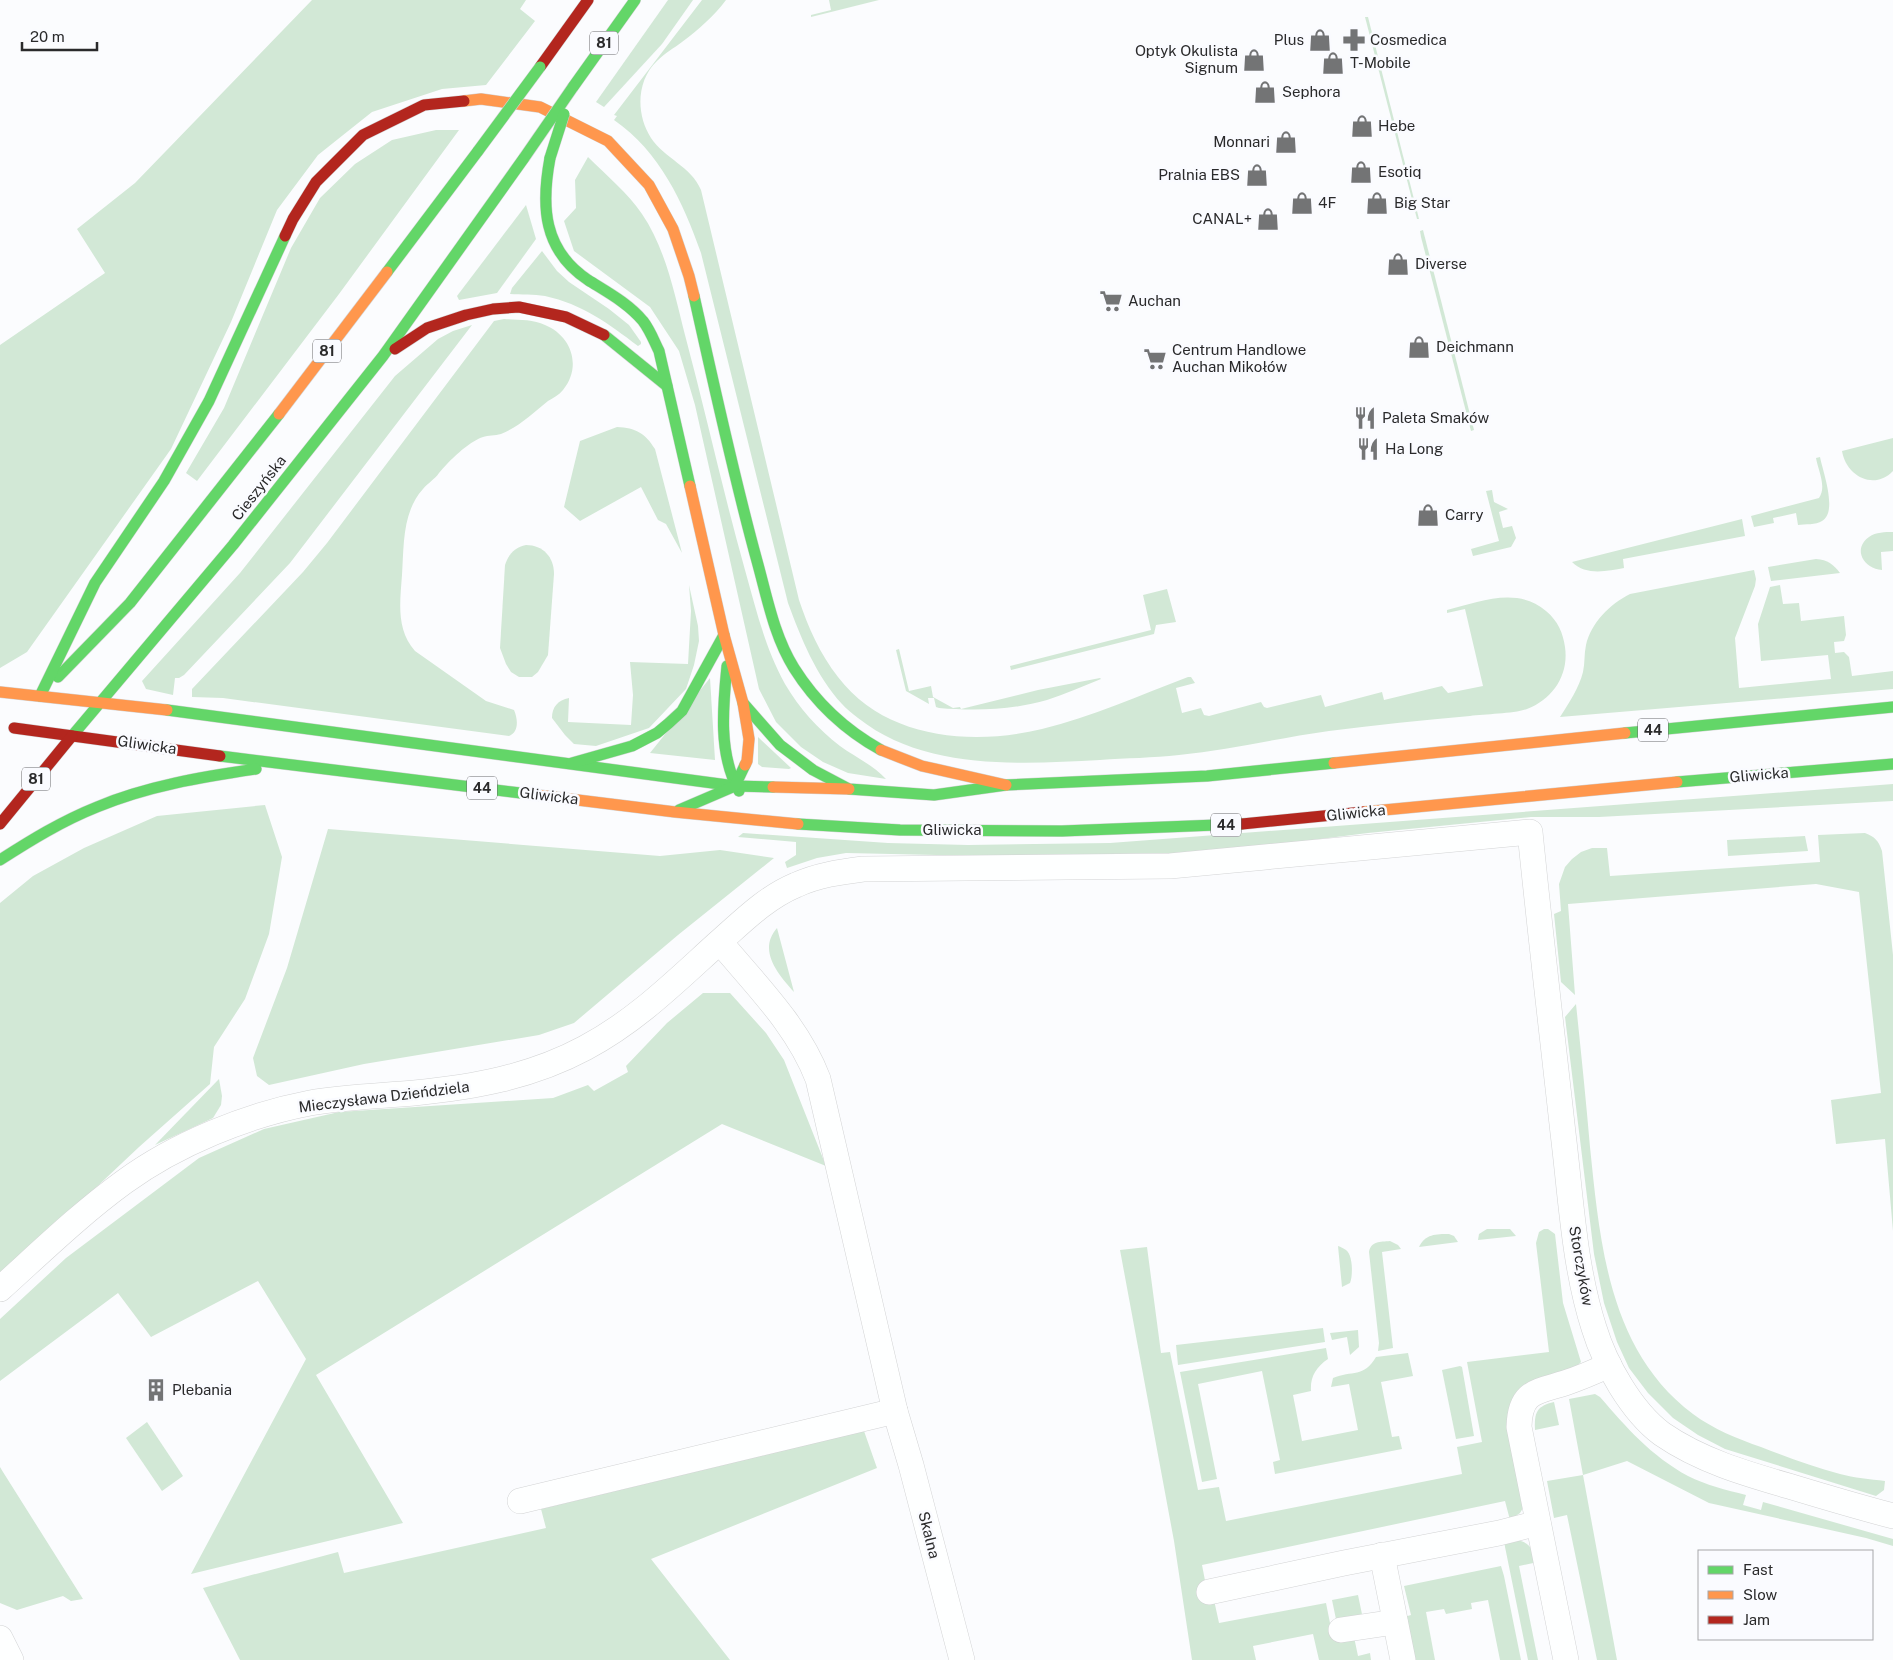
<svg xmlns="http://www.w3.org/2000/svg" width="1893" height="1660" viewBox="0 0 1893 1660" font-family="'Public Sans',sans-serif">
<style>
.green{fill:#d2e8d6}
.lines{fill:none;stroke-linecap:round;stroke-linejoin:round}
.street-casing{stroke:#d3d4d5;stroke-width:26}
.fast-casing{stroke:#d3d4d5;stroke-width:12}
.slow-casing{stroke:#d3d4d5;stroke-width:12}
.jam-casing{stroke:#d3d4d5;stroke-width:12}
.street{stroke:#feffff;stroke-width:25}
.fast{stroke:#63d668;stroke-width:11}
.slow{stroke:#ff974d;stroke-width:11}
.jam{stroke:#b3261e;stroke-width:11}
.fast-bridge-casing{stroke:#d3d4d5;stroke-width:12;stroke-linecap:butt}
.fast-bridge{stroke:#63d668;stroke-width:11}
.labels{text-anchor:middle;stroke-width:5;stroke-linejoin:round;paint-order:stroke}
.shield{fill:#fafbff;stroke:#68696b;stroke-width:1}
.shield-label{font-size:14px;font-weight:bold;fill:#2a2a2b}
.poi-label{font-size:15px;fill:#2a2a2b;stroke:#fafbff;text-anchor:start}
.street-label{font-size:15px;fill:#2a2a2b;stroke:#fafbff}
</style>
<rect width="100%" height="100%" fill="#fbfcfe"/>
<!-- green -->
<g class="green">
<polygon points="312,0 526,0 520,9 535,21 486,85 442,89 372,112 318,155 277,210 231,322 171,449 27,652 0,668 0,345 105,273 77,229 135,183"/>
<polygon points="668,0 693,0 662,44 604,107 596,102"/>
<path d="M702 0H726C714 16 698 30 682 42 674 48 665 53 657 61 636 81 636 115 651 138 665 159 691 166 701 190L799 600C808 627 820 654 838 677 885 739 972 746 1042 729 1092 717 1140 695 1188 677H1191L1195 683 1176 688 1182 713 1201 708 1204 715 1209 716 1261 702 1264 707 1267 708 1321 695 1325 707 1382 692 1384 700 1442 686 1448 693 1483 686 1465 609 1447 613V610C1479 602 1517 586 1546 611 1558 621 1563 633 1565 647 1569 675 1553 699 1527 709 1514 714 1485 714 1470 716 1423 720 1376 725 1329 731 1279 738 1229 750 1179 755 1153 758 1126 758 1100 760 1020 764 925 771 858 718 852 713 846 709 842 704 816 676 801 638 788 603L701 253C683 202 660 152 614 120L617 116 614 115Z"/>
<polygon points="829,0 879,0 811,17 811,15 831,10"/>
<polygon points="1365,17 1368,17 1419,219 1417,219"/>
<polygon points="436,130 459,130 339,294 197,481 186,473 224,408 291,248 320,198 355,164 392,140"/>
<path d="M588 157C606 175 628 193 642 214 666 249 675 296 685 335 706 413 723 492 745 570 756 609 765 648 785 684 799 708 818 729 840 746 855 757 873 765 886 779L848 773 823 762 801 747 776 722 759 689 695 405 679 351 650 307 574 251 564 221 576 208 575 180Z"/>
<polygon points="526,205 536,239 497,293 459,300 457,296"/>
<polygon points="1423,230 1474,430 1471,431 1421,237 1420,231"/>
<path d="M542 251 557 271 569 282 609 309 629 325 641 342V344L638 346C609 324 582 304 545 296 534 294 521 295 510 294L512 288Z"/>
<path d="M504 319C517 320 533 319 545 325 572 336 582 367 563 390 559 395 553 398 548 401 533 413 519 427 501 434 495 436 488 435 483 437 468 442 449 461 439 473 435 479 428 483 423 489 402 512 404 546 402 575 400 603 396 629 415 651L486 701 514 710C518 719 519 732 509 736L223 698 192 697V689L303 572 327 543 494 321Z"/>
<polygon points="472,325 290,563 184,675 179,678 175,678 173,695 146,689 142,681 240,573 395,376 438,339 453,331"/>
<path d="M617 427C636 428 645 433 655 449L682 553 666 524 658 520 641 487 580 521 564 507 580 441Z"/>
<path d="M1893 438V471C1874 491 1846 476 1842 451Z"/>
<path d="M1820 457C1823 472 1838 512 1822 521 1816 525 1805 524 1798 525L1796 513 1773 518 1774 523 1754 527 1751 516 1819 498C1827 487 1818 470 1816 458Z"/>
<polygon points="1492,490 1494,502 1508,509 1499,512 1503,528 1512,526 1516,538 1511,547 1473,556 1471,549 1499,541 1486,491"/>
<path d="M1742 519 1745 536 1623 559 1624 568C1607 571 1586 576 1572 562Z"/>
<path d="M1893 532V551L1881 552 1882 570C1864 569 1852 549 1869 537 1876 532 1885 532 1893 532Z"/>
<path d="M526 545C543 545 554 557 554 574L548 655 538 672 532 677H519L511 672 506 664 500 648 505 565C508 555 515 547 526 545Z"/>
<path d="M1816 559C1828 560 1833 564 1840 573L1771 581 1768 567Z"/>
<path d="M1754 570 1756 579 1755 586 1735 638 1739 688 1831 679 1828 655 1761 661 1758 624 1770 587 1780 585 1783 604 1799 603 1801 621 1844 616 1846 635 1844 641 1834 642 1835 653 1844 652 1849 657 1852 676 1893 671V689L1560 717C1569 703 1579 688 1583 672 1585 663 1584 654 1586 645 1591 623 1610 604 1630 594Z"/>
<path d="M689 585 698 626 699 641 694 665 686 689 649 728 596 746 574 744 565 735 552 718C552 707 558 700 569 698L568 722 631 725 633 695 630 662 688 664 691 611Z"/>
<polygon points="1167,589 1176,622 1156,625 1154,634 1011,670 1010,666 1151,630 1143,595"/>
<path d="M899 649 909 691 931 686 933 697 953 708 960 707 961 709 1038 690 1100 678 1101 679C1083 686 1065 694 1047 700 1013 710 975 711 939 708L936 707 934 698H928L929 704 906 691 896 650Z"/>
<polygon points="710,678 715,760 650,753"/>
<polygon points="758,737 791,768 789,769 762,767 758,764"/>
<polygon points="1893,784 1893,801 1599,817 1531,817 1368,833 1304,841 1174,853 982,856 846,853 817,858 787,868 785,862 796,855 796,842 738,837 743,833 888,843 968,845 1110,843"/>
<polygon points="265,805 282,857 269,934 245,999 214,1047 210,1084 139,1147 0,1278 0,903 33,876 84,848 157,816"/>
<polygon points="328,829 660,856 720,850 774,858 678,935 574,1023 539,1035 364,1064 269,1085 257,1076 253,1058 287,968"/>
<path d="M1865 833C1875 837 1878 840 1882 851L1893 955V1231L1885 1139 1836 1144 1831 1100 1881 1093 1859 892 1816 884 1568 904 1575 995 1561 982 1554 914 1561 911 1559 884 1565 867 1572 859 1581 852 1592 848H1607L1610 876 1820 862 1818 835Z"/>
<polygon points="1805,836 1808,851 1728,856 1727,840"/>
<path d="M777 928 794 992C779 975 757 951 777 928Z"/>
<polygon points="703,993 730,993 766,1033 784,1060 826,1166 722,1124 316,1375 403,1523 191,1574 306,1359 258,1281 151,1337 118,1293 0,1381 0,1319 66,1258 199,1158 264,1129 339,1112 553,1098 588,1085 594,1091 628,1072 626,1066 667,1023"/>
<path d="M1576 1004C1581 1052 1586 1100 1590 1147 1600 1244 1609 1351 1693 1414 1713 1429 1738 1439 1761 1447 1787 1457 1813 1467 1840 1474 1854 1478 1870 1479 1885 1481L1884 1490 1876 1496 1725 1449 1698 1435 1673 1418 1648 1393 1629 1368 1617 1342 1604 1303 1594 1254 1565 1017Z"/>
<polygon points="219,1079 222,1096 221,1105 213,1118 155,1145"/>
<polygon points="1487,1229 1510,1229 1516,1236 1478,1240 1479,1234"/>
<polygon points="1544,1229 1548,1229 1555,1234 1563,1303 1581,1362 1576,1367 1535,1380 1523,1508 1520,1513 1510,1520 1505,1501 1202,1565 1209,1601 1214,1600 1219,1623 1326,1603 1332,1633 1354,1637 1358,1656 1370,1653 1371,1660 1319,1660 1313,1634 1253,1646 1256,1660 1192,1660 1174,1541 1120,1250 1147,1247 1161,1353 1170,1352 1198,1490 1219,1487 1226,1521 1462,1474 1457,1447 1482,1442 1467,1362 1549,1352 1536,1243 1539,1232"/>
<path d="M1449 1234 1454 1236 1458 1242 1419 1247C1425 1234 1436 1234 1449 1234Z"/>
<path d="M1390 1241 1398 1245 1401 1249 1382 1252 1393 1348 1378 1351 1379 1343 1369 1252C1371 1241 1380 1242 1390 1241Z"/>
<path d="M1338 1246C1341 1247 1343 1248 1346 1250 1353 1255 1353 1276 1350 1283L1342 1287Z"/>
<polygon points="1323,1328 1325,1342 1178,1365 1176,1345"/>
<polygon points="1358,1330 1359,1347 1350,1355 1347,1337 1332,1340 1330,1333"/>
<path d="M1326 1348 1328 1359C1316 1367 1310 1377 1311 1391L1293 1395 1302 1441 1358 1430 1349 1384 1331 1387 1333 1378C1352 1370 1364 1378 1376 1357L1408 1353 1413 1376 1381 1382 1392 1437 1399 1436 1402 1449 1275 1474 1273 1462 1280 1460 1262 1371 1198 1384 1217 1479 1202 1482 1180 1372Z"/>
<polygon points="1460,1366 1462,1367 1474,1436 1456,1439 1442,1370"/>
<path d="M1595 1394 1600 1397C1626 1427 1651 1456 1688 1476 1706 1485 1726 1490 1746 1495L1743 1505 1761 1510 1763 1502 1893 1539V1546L1866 1538 1709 1503 1627 1461 1583 1475 1617 1660H1597L1567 1515 1554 1518 1547 1481 1583 1475 1569 1399Z"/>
<path d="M1554 1402 1559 1425 1535 1430C1534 1412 1537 1406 1554 1402Z"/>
<polygon points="147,1422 183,1476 162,1491 126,1438"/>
<polygon points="864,1431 877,1468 651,1559 730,1660 240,1660 203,1588 338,1552 344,1573 546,1528 541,1509"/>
<polygon points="0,1467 3,1472 83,1599 71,1601 63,1596 17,1610 0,1603"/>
<path d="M1514 1540C1530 1541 1532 1549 1538 1562L1519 1566 1538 1660H1528L1504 1542Z"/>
<polygon points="1501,1566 1504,1576 1521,1660 1500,1660 1488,1600 1471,1603 1472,1609 1446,1614 1444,1609 1426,1612 1435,1660 1412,1660 1404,1617 1411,1615 1404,1586"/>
<polygon points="1358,1595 1363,1619 1337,1624 1332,1600"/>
</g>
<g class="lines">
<defs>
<g id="street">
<path d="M720 942C755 984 798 1026 818 1079L895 1411 911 1465 962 1660"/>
<path d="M0 1289C40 1253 80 1214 124 1182 176 1144 247 1115 310 1103 344 1097 379 1096 414 1093 474 1087 531 1077 585 1048 636 1021 675 982 717 944 742 922 765 898 796 885 818 875 840 872 863 869L1170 866 1530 832C1540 932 1552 1033 1563 1133 1571 1198 1574 1266 1594 1328 1605 1364 1631 1411 1662 1434 1701 1461 1747 1474 1792 1487 1825 1497 1859 1507 1893 1516"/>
<polyline points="520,1501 895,1411"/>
<polyline points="1382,1555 1403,1660"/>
<polyline points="1209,1592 1344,1563 1499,1533 1538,1523"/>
<polyline points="1341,1630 1395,1622"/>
<polyline points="0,1638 11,1660"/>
<path d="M1566 1660 1519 1427C1520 1391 1536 1392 1565 1383 1580 1378 1594 1372 1609 1365"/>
</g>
<g id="fast">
<polyline points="573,87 635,0"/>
<path d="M550 158C541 206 543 250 588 280 607 292 628 303 643 321 650 330 654 341 659 351L690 486"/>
<polyline points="387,272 478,151"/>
<path d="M694 296C714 385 733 474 757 561 767 597 774 636 794 668 816 703 845 730 881 750"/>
<polyline points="604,335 667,386"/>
<path d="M727 666C723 706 718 754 739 791"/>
<polyline points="58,677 130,603 279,414"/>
<polyline points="40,696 95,583 164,481 209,401 285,236"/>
<polyline points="743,703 780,745 813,770 849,789 934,795 1006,785 1207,776 1334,763"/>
<polyline points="167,710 735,786 773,787"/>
<polyline points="1625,733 1893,707"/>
<polyline points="72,736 233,545 383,356 524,158"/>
<polyline points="220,756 537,795"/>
<polyline points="572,763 632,746 657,733 669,723 682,711 724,635"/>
<polyline points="1677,782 1893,764"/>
<polyline points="679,810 735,786 745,765"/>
<polyline points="798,824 900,830 1062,831 1242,824"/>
<path d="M0 860C31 840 62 821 97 807 147 786 202 777 256 769"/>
</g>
<g id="slow">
<polyline points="464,101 481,99 540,107 608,141 649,185 673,229 689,276 694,296"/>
<polyline points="279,414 387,272"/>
<polyline points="690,486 724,635 743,703 749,739 747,761 745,765"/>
<polyline points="0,692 167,710"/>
<polyline points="881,750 922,766 1006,785"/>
<polyline points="1334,763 1625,733"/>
<polyline points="773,787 849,789"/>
<polyline points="537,795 675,812 798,824"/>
<polyline points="1363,812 1677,782"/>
</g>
<g id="jam">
<polyline points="540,67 588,0"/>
<polyline points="285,236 293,219 316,182 363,135 424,105 464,101"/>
<polyline points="395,349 427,328 466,315 493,309 519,307 566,317 604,335"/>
<polyline points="14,728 220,756"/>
<polyline points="0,824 72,736"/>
<polyline points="1242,824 1363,812"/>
</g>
</defs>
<!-- street casing -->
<use href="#street" class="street-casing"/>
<!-- fast casing -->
<use href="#fast" class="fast-casing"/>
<!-- slow casing -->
<use href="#slow" class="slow-casing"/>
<!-- jam casing -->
<use href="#jam" class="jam-casing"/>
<!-- street -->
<use href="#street" class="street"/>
<!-- fast -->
<use href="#fast" class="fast"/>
<!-- slow -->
<use href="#slow" class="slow"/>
<!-- jam -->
<use href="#jam" class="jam"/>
<defs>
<g id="fast-bridge">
<polyline points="478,151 540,67"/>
<polyline points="524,158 573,87"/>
<polyline points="550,158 564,114"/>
</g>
</defs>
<!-- fast-bridge casing -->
<use href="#fast-bridge" class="fast-bridge-casing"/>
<!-- fast-bridge -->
<use href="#fast-bridge" class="fast-bridge"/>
</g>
<!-- icons -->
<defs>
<symbol id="shop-bare" viewBox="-9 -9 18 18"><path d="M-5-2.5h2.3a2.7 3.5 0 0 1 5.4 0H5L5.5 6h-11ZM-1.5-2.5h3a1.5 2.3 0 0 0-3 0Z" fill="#737475" stroke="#fafbff" stroke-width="2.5" paint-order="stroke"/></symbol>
<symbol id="pharmacy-bare" viewBox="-9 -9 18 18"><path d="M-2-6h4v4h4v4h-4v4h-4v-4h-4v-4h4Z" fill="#737475" stroke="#fafbff" stroke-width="2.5" paint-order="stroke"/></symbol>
<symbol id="supermarket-bare" viewBox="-9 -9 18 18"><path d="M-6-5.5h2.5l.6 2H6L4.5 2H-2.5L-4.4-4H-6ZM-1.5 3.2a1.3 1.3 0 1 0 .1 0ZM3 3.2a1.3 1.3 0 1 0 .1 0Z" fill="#737475" stroke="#fafbff" stroke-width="2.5" paint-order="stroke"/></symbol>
<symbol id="restaurant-bare" viewBox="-9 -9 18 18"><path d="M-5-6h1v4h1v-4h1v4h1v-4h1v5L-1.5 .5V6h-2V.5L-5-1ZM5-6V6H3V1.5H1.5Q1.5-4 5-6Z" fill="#737475" stroke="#fafbff" stroke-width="2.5" paint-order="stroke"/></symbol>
<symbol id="building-bare" viewBox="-9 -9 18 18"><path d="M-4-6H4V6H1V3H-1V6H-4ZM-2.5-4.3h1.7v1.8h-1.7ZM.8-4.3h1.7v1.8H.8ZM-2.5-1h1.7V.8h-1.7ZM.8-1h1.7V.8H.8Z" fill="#737475" stroke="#fafbff" stroke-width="2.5" paint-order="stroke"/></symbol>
</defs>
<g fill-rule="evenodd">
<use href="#shop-bare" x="1304" y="24" width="32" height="32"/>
<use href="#pharmacy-bare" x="1338" y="24" width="32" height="32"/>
<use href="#shop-bare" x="1238" y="44" width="32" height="32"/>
<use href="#shop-bare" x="1317" y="47" width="32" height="32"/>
<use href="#shop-bare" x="1249" y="76" width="32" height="32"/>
<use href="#shop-bare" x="1346" y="110" width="32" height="32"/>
<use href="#shop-bare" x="1270" y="126" width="32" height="32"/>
<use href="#shop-bare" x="1345" y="156" width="32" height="32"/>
<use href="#shop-bare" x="1241" y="159" width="32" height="32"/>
<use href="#shop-bare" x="1286" y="187" width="32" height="32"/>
<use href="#shop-bare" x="1361" y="187" width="32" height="32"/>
<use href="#shop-bare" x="1252" y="203" width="32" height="32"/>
<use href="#shop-bare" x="1382" y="248" width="32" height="32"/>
<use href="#supermarket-bare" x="1095" y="285" width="32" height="32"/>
<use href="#shop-bare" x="1403" y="331" width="32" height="32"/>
<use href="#supermarket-bare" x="1139" y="343" width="32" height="32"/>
<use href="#restaurant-bare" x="1349" y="402" width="32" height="32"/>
<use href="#restaurant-bare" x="1352" y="433" width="32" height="32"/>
<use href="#shop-bare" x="1412" y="499" width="32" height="32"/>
<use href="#building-bare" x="140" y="1374" width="32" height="32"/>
</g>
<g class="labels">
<!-- shield labels -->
<g class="shield">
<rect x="590" y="31.5" width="28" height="23" rx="4"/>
<rect x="313" y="339.5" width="28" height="23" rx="4"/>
<rect x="1638" y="718.5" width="30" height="23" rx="4"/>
<rect x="22" y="767.5" width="28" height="23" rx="4"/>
<rect x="467" y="776.5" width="30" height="23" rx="4"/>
<rect x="1211" y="813.5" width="30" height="23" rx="4"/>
</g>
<g class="shield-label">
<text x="604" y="48">81</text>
<text x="327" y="356">81</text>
<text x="1653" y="735">44</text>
<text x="36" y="784">81</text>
<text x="482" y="793">44</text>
<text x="1226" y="830">44</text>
</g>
<!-- poi labels -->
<g class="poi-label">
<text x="1304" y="45" text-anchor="end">Plus</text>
<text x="1370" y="45">Cosmedica</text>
<text x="1238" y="56" text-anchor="end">Optyk Okulista<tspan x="1238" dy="17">Signum</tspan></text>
<text x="1350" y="68">T-Mobile</text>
<text x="1282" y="97">Sephora</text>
<text x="1378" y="131">Hebe</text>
<text x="1270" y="147" text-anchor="end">Monnari</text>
<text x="1378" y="177">Esotiq</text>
<text x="1240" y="180" text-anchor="end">Pralnia EBS</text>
<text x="1318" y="208">4F</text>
<text x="1394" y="208">Big Star</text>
<text x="1252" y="224" text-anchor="end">CANAL+</text>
<text x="1415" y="269">Diverse</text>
<text x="1128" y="306">Auchan</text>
<text x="1436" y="352">Deichmann</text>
<text x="1172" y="355">Centrum Handlowe<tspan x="1172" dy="17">Auchan Mikołów</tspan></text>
<text x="1382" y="423">Paleta Smaków</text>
<text x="1385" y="454">Ha Long</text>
<text x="1445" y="520">Carry</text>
<text x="172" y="1395">Plebania</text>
</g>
<!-- street labels -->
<g class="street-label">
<text transform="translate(259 488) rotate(-52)" y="5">Cieszyńska</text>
<text transform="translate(147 745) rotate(8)" y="5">Gliwicka</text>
<text transform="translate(1759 775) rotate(-5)" y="5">Gliwicka</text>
<text transform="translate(549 796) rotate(7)" y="5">Gliwicka</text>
<text transform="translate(1356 813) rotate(-6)" y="5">Gliwicka</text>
<text x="952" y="835">Gliwicka</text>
<text transform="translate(384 1097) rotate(-7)" y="5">Mieczysława Dzieńdziela</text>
<text transform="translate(1581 1266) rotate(80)" y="5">Storczyków</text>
<text transform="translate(929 1535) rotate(76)" y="5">Skalna</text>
</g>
</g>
<!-- legend -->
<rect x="1698" y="1550" width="175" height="90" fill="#fafbff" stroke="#a7a7aa"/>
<rect x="1708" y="1566" width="25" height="8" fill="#63d668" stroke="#a7a7aa"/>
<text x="1743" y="1575" font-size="15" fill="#2a2a2b">Fast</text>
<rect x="1708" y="1591" width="25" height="8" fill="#ff974d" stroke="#a7a7aa"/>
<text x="1743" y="1600" font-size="15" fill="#2a2a2b">Slow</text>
<rect x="1708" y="1616" width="25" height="8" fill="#b3261e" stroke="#a7a7aa"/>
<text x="1743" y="1625" font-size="15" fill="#2a2a2b">Jam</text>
<!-- scale -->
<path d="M22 42v8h75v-8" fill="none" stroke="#2a2a2b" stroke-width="2.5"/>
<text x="30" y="42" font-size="15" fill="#2a2a2b" stroke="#fafbff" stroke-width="4" paint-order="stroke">20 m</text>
</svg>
